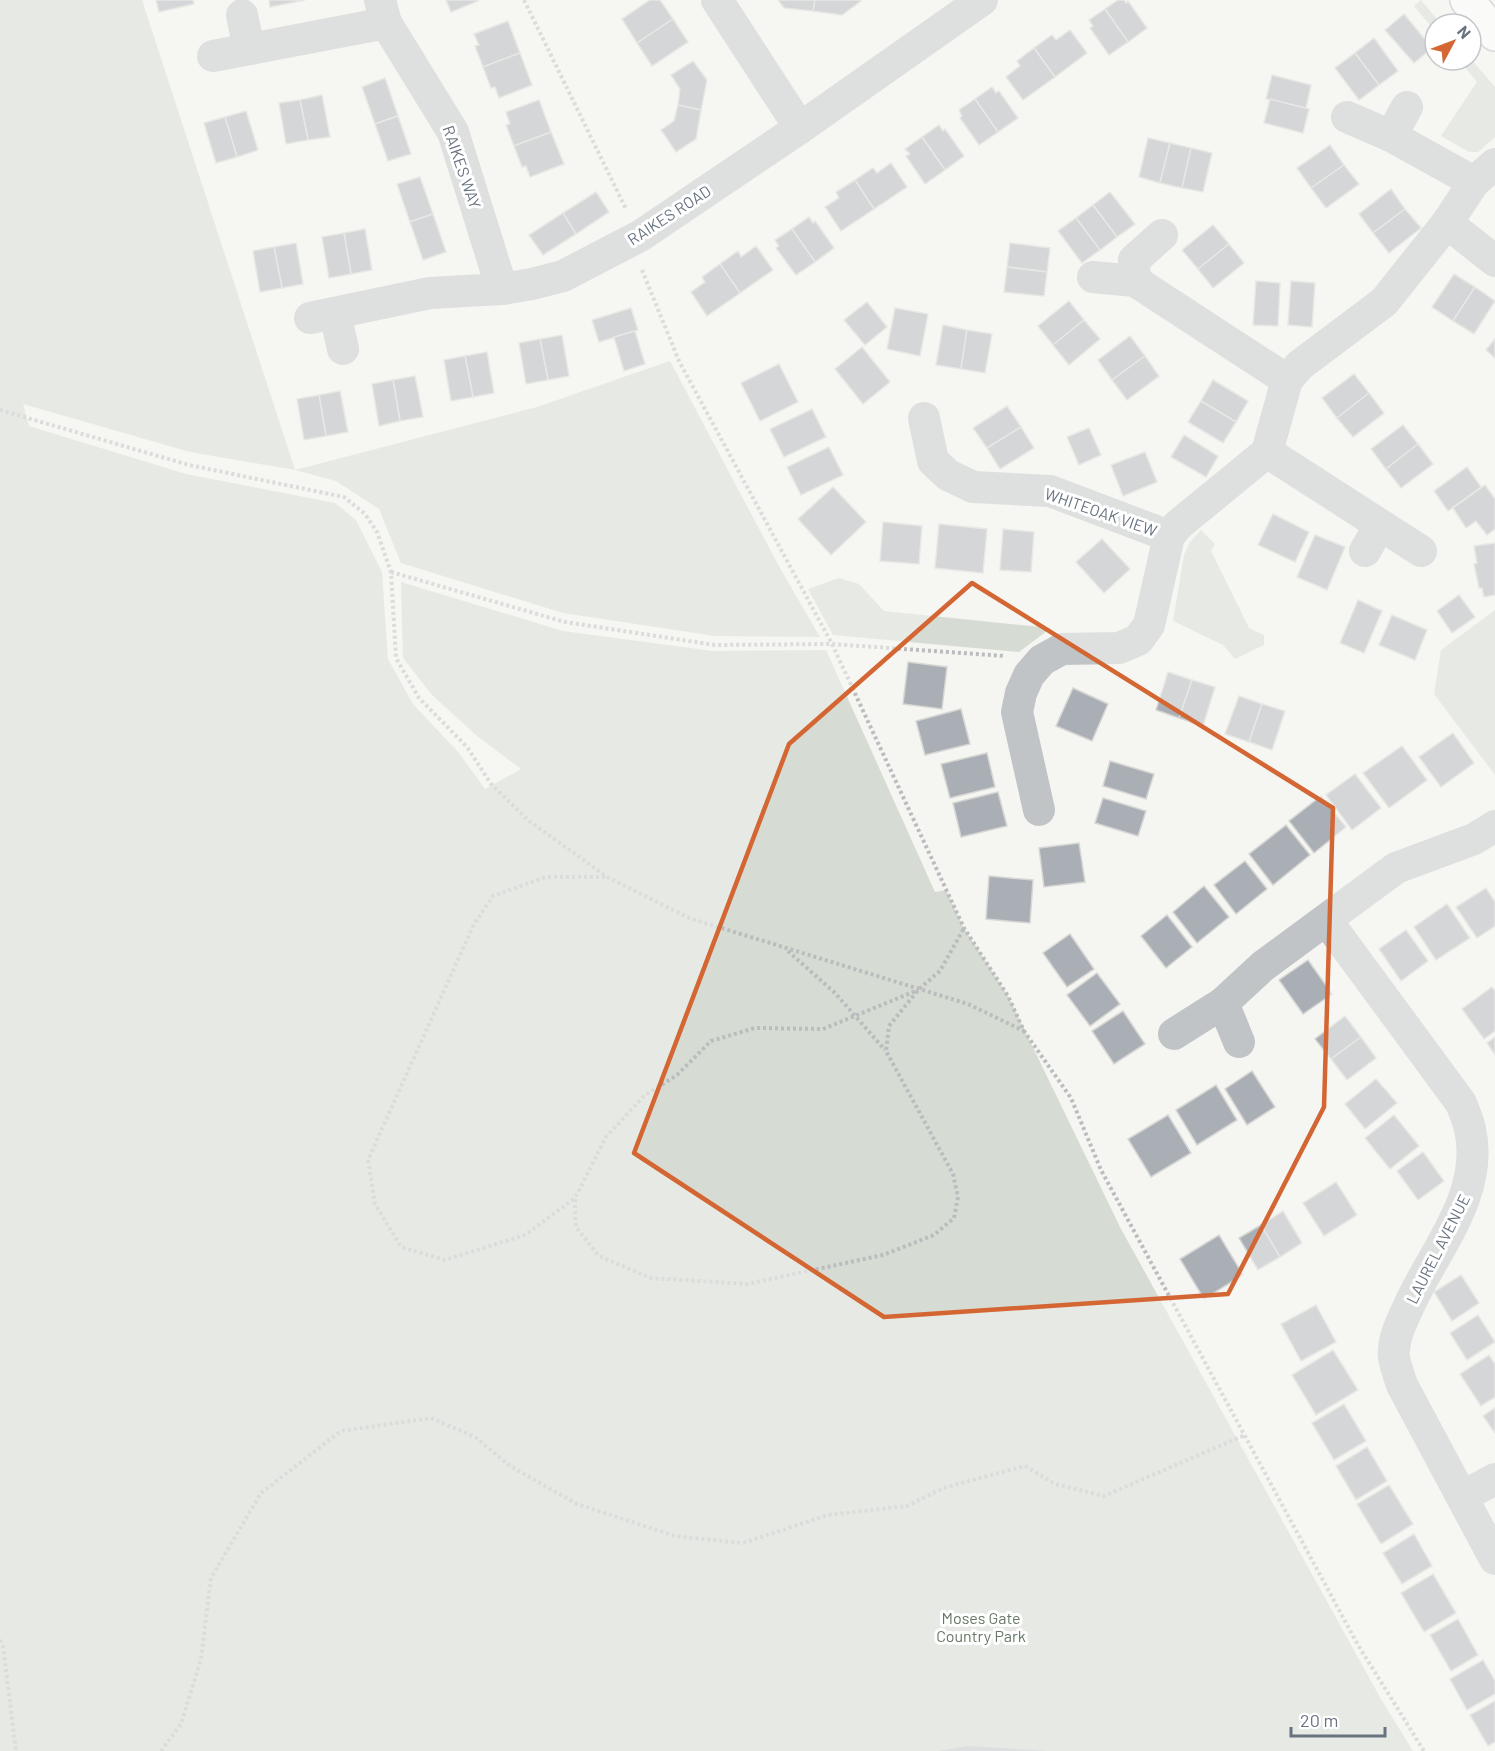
<svg xmlns="http://www.w3.org/2000/svg" width="1495" height="1751" viewBox="0 0 1495 1751" font-family="Barlow,sans-serif">
<style>
.green{fill:#d6dcd3}
.water{fill:#bbc3c8}
.building{fill:#aaafb5;stroke:#d6d6d4;stroke-width:1.5}
.lines{fill:none;stroke-linecap:round;stroke-linejoin:round}
.secondary-casing{stroke:#b3b7bb;stroke-width:36}
.path{stroke:#babcbe;stroke-width:4;stroke-dasharray:3 3;stroke-linecap:butt}
.street{stroke:#c1c4c7;stroke-width:32}
.secondary{stroke:#fff;stroke-width:33}
.marked{fill:none;stroke:#d36633;stroke-width:4.5;stroke-linejoin:round}
.labels{text-anchor:middle;stroke-width:6;stroke-linejoin:round;paint-order:stroke}
.street-label{font-size:16px;fill:#677380;stroke:#fff}
.park-label{font-size:16px;fill:#677865;stroke:#fff}
</style>
<rect width="100%" height="100%" fill="#f5f5f2"/>
<!-- green -->
<g class="green">
<polygon points="0,0 142,0 295,470 537,407 670,361 780,568 820,637 715,636 563,613 401,563 379,509 336,481 295,470 190,452 23,404 29,426 186,474 335,503 356,520 382,572 388,659 413,704 459,753 485,789 521,769 477,736 431,694 403,658 401,582 563,631 713,651 826,650 935,892 946,890 964,928 1008,996 1121,1229 1381,1699 1413,1751 0,1751"/>
<polygon points="1421,0 1441,24 1435,24 1435,31 1414,6"/>
<polygon points="1471,59 1495,87 1495,137 1478,152 1469,152 1441,136 1477,82 1459,60"/>
<polygon points="1201,530 1215,544 1211,551 1249,628 1264,635 1264,645 1235,659 1223,645 1173,621 1184,555 1190,542"/>
<polygon points="839,578 859,584 884,611 1051,628 1019,652 833,635 808,589"/>
<polygon points="1495,610 1495,775 1434,694 1441,650"/>
</g>
<!-- water -->
<polygon class="water" points="968,1746 1051,1751 937,1751"/>
<!-- building -->
<g class="building">
<polygon points="156,0 193,0 194,4 159,12"/>
<polygon points="269,0 305,0 270,7"/>
<polygon points="446,0 477,0 478,1 451,12"/>
<polygon points="650,0 660,0 673,19 637,43 622,19"/>
<polygon points="778,0 815,0 813,11 784,8"/>
<polygon points="815,0 860,0 861,1 842,15 813,11"/>
<polygon points="1118,0 1124,0 1126,3 1128,1 1147,28 1128,42 1105,9"/>
<polygon points="1105,9 1128,42 1109,55 1090,28 1093,26 1089,20"/>
<polygon points="1404,14 1432,48 1414,63 1385,30"/>
<polygon points="673,19 688,42 652,66 637,43"/>
<polygon points="508,21 520,53 483,67 475,46 479,45 474,34"/>
<polygon points="1070,30 1087,53 1055,77 1034,48 1052,35 1056,40"/>
<polygon points="1374,38 1398,71 1379,85 1355,53"/>
<polygon points="1034,48 1055,77 1023,100 1006,77 1020,66 1017,61"/>
<polygon points="520,53 532,85 499,98 495,87 491,88 483,67"/>
<polygon points="1355,53 1379,85 1359,100 1335,68"/>
<polygon points="693,61 707,80 701,110 678,105 680,89 671,75"/>
<polygon points="1272,75 1311,85 1306,108 1266,99"/>
<polygon points="385,78 398,116 375,124 362,87"/>
<polygon points="992,87 996,93 999,91 1018,118 998,132 975,99"/>
<polygon points="322,95 330,137 308,140 300,100"/>
<polygon points="975,99 998,132 979,145 960,118 962,116 959,110"/>
<polygon points="1270,99 1309,109 1303,133 1264,123"/>
<polygon points="300,100 308,140 286,144 279,103"/>
<polygon points="539,100 551,132 514,146 506,125 510,124 506,112"/>
<polygon points="678,105 701,110 696,139 676,152 661,130 674,121"/>
<polygon points="246,111 258,150 237,157 225,117"/>
<polygon points="398,116 411,154 388,161 375,124"/>
<polygon points="225,117 237,157 216,163 204,123"/>
<polygon points="939,125 943,131 945,129 964,156 945,170 922,137"/>
<polygon points="551,132 564,164 530,177 526,166 522,167 514,146"/>
<polygon points="922,137 945,170 925,184 906,156 910,154 905,149"/>
<polygon points="1148,138 1170,143 1160,183 1139,177"/>
<polygon points="1170,143 1191,148 1182,188 1160,183"/>
<polygon points="1330,145 1344,165 1311,188 1297,168"/>
<polygon points="1191,148 1212,153 1203,192 1182,188"/>
<polygon points="891,163 907,187 874,209 855,180 873,168 877,173"/>
<polygon points="1344,165 1359,184 1326,208 1311,188"/>
<polygon points="420,177 433,214 410,222 397,184"/>
<polygon points="855,180 874,209 841,231 825,207 839,198 836,192"/>
<polygon points="1391,189 1405,209 1373,233 1359,214"/>
<polygon points="596,192 609,212 576,234 563,213"/>
<polygon points="1110,192 1135,224 1117,237 1093,205"/>
<polygon points="1093,205 1117,237 1100,250 1076,218"/>
<polygon points="1405,209 1421,228 1389,253 1373,233"/>
<polygon points="563,213 576,234 543,255 529,235"/>
<polygon points="433,214 446,252 423,260 410,222"/>
<polygon points="809,217 813,223 815,221 834,248 815,262 792,229"/>
<polygon points="1076,218 1100,250 1082,263 1058,231"/>
<polygon points="1213,225 1229,244 1198,269 1182,250"/>
<polygon points="365,229 372,270 351,274 344,233"/>
<polygon points="792,229 815,262 796,275 776,248 779,246 775,240"/>
<polygon points="344,233 351,274 329,278 322,237"/>
<polygon points="296,243 303,284 282,288 274,247"/>
<polygon points="1010,243 1050,248 1047,272 1007,267"/>
<polygon points="1229,244 1244,263 1213,288 1198,269"/>
<polygon points="756,246 773,270 740,293 720,264 738,251 741,257"/>
<polygon points="274,247 282,288 260,292 253,251"/>
<polygon points="720,264 740,293 707,316 691,292 705,282 702,277"/>
<polygon points="1007,267 1047,272 1044,296 1004,292"/>
<polygon points="1454,274 1475,287 1453,321 1432,307"/>
<polygon points="1256,281 1280,283 1278,326 1253,325"/>
<polygon points="1291,281 1315,283 1312,327 1288,325"/>
<polygon points="1475,287 1495,301 1474,334 1453,321"/>
<polygon points="1069,301 1084,320 1053,345 1038,326"/>
<polygon points="867,302 887,327 865,345 844,320"/>
<polygon points="631,308 638,330 599,342 592,320"/>
<polygon points="895,308 928,314 920,356 887,349"/>
<polygon points="1084,320 1100,339 1069,365 1053,345"/>
<polygon points="943,325 967,330 961,369 936,365"/>
<polygon points="967,330 992,334 985,373 961,369"/>
<polygon points="635,331 645,364 624,371 614,337"/>
<polygon points="562,335 569,376 548,380 540,339"/>
<polygon points="1130,336 1145,356 1112,380 1098,360"/>
<polygon points="540,339 548,380 526,384 519,343"/>
<polygon points="1495,339 1495,358 1486,350"/>
<polygon points="862,347 890,382 863,404 835,369"/>
<polygon points="487,352 494,393 473,397 465,356"/>
<polygon points="465,356 473,397 451,401 444,360"/>
<polygon points="1145,356 1159,376 1127,400 1112,380"/>
<polygon points="779,364 798,402 760,421 741,383"/>
<polygon points="1354,374 1369,393 1337,418 1322,398"/>
<polygon points="415,376 423,417 400,421 393,380"/>
<polygon points="393,380 400,421 379,426 372,384"/>
<polygon points="1213,380 1248,401 1236,422 1201,401"/>
<polygon points="340,391 348,432 326,436 319,395"/>
<polygon points="1369,393 1384,413 1353,437 1337,418"/>
<polygon points="319,395 326,436 304,440 297,399"/>
<polygon points="1201,401 1236,422 1223,443 1188,422"/>
<polygon points="1007,406 1021,427 987,448 973,428"/>
<polygon points="812,409 826,437 784,457 770,429"/>
<polygon points="1403,425 1418,444 1386,469 1371,449"/>
<polygon points="1021,427 1034,448 1000,469 987,448"/>
<polygon points="1089,428 1101,455 1079,465 1067,437"/>
<polygon points="1184,435 1218,456 1206,477 1171,457"/>
<polygon points="1418,444 1433,464 1401,488 1386,469"/>
<polygon points="829,447 843,475 801,495 787,467"/>
<polygon points="1145,452 1157,482 1123,496 1111,465"/>
<polygon points="1467,467 1481,487 1448,511 1434,491"/>
<polygon points="1485,485 1495,499 1495,529 1487,535 1476,521 1466,528 1453,508"/>
<polygon points="833,487 866,522 831,555 798,519"/>
<polygon points="1273,514 1309,532 1295,562 1258,545"/>
<polygon points="883,522 922,526 919,564 880,561"/>
<polygon points="939,524 987,529 983,573 935,568"/>
<polygon points="1003,529 1034,532 1031,572 1000,570"/>
<polygon points="1315,535 1345,547 1327,590 1297,577"/>
<polygon points="1102,539 1130,569 1104,593 1076,562"/>
<polygon points="1495,543 1495,595 1484,597 1482,588 1479,588 1474,564 1477,563 1474,546"/>
<polygon points="1459,595 1475,617 1452,633 1437,611"/>
<polygon points="1358,600 1382,611 1364,653 1340,643"/>
<polygon points="1392,615 1427,630 1415,660 1379,645"/>
<polygon points="908,662 947,667 942,709 903,704"/>
<polygon points="1168,672 1192,680 1179,718 1156,710"/>
<polygon points="1192,680 1215,687 1203,726 1179,718"/>
<polygon points="1073,688 1108,704 1092,741 1056,726"/>
<polygon points="1239,696 1262,704 1249,742 1225,734"/>
<polygon points="1262,704 1285,711 1272,750 1249,742"/>
<polygon points="961,709 970,744 925,755 916,721"/>
<polygon points="1453,733 1474,763 1441,787 1419,757"/>
<polygon points="1402,746 1427,780 1389,808 1363,773"/>
<polygon points="987,753 995,787 950,798 941,764"/>
<polygon points="1110,761 1154,774 1146,799 1103,786"/>
<polygon points="1355,774 1381,808 1352,830 1326,795"/>
<polygon points="998,792 1007,826 961,837 953,803"/>
<polygon points="1321,796 1346,827 1314,853 1289,821"/>
<polygon points="1103,798 1146,811 1138,836 1095,823"/>
<polygon points="1286,825 1310,855 1273,885 1249,854"/>
<polygon points="1079,843 1085,882 1044,887 1039,848"/>
<polygon points="1245,861 1267,889 1236,914 1214,885"/>
<polygon points="989,876 1033,880 1030,923 986,919"/>
<polygon points="1204,886 1229,917 1197,943 1173,912"/>
<polygon points="1486,888 1495,902 1495,926 1477,938 1456,907"/>
<polygon points="1447,904 1470,938 1436,960 1414,927"/>
<polygon points="1167,915 1192,947 1166,968 1141,936"/>
<polygon points="1406,930 1428,961 1401,981 1379,949"/>
<polygon points="1070,934 1094,969 1067,987 1043,953"/>
<polygon points="1308,960 1332,994 1303,1014 1279,980"/>
<polygon points="1097,973 1120,1004 1090,1026 1067,995"/>
<polygon points="1492,987 1495,991 1495,1031 1484,1039 1462,1009"/>
<polygon points="1123,1011 1145,1044 1114,1064 1092,1031"/>
<polygon points="1345,1016 1361,1037 1331,1059 1315,1039"/>
<polygon points="1361,1037 1376,1058 1347,1080 1331,1059"/>
<polygon points="1495,1037 1495,1055 1487,1043"/>
<polygon points="1252,1071 1275,1107 1247,1125 1225,1089"/>
<polygon points="1376,1079 1397,1103 1365,1129 1345,1104"/>
<polygon points="1216,1085 1237,1120 1197,1145 1176,1110"/>
<polygon points="1168,1115 1191,1153 1151,1177 1128,1139"/>
<polygon points="1394,1115 1419,1146 1390,1169 1365,1138"/>
<polygon points="1423,1152 1444,1181 1418,1200 1397,1171"/>
<polygon points="1336,1182 1357,1215 1324,1236 1303,1203"/>
<polygon points="1283,1211 1302,1243 1280,1257 1261,1225"/>
<polygon points="1261,1225 1280,1257 1258,1270 1239,1238"/>
<polygon points="1219,1235 1243,1275 1204,1299 1180,1259"/>
<polygon points="1461,1275 1479,1303 1452,1321 1434,1292"/>
<polygon points="1316,1305 1336,1342 1301,1361 1281,1324"/>
<polygon points="1478,1315 1495,1342 1467,1360 1450,1333"/>
<polygon points="1333,1350 1358,1390 1316,1415 1292,1375"/>
<polygon points="1489,1355 1495,1364 1495,1397 1481,1406 1460,1374"/>
<polygon points="1344,1404 1366,1441 1334,1460 1312,1423"/>
<polygon points="1495,1408 1495,1433 1483,1416"/>
<polygon points="1367,1447 1387,1481 1356,1500 1336,1466"/>
<polygon points="1389,1485 1413,1524 1381,1544 1357,1504"/>
<polygon points="1414,1534 1432,1566 1402,1584 1383,1553"/>
<polygon points="1433,1574 1456,1613 1424,1632 1401,1593"/>
<polygon points="1458,1619 1478,1655 1451,1671 1430,1635"/>
<polygon points="1483,1660 1495,1681 1495,1694 1467,1710 1450,1679"/>
<polygon points="1495,1701 1495,1742 1488,1746 1470,1715"/>
</g>
<g class="lines">
<defs>
<polyline id="secondary" points="1467,0 1495,34"/>
</defs>
<!-- secondary casing -->
<use href="#secondary" class="secondary-casing"/>
<!-- path -->
<g class="path">
<polyline points="524,0 626,209"/>
<polyline points="642,270 679,361 832,644 964,928 1008,996 1024,1031 1071,1098 1101,1170 1358,1645 1424,1751"/>
<polyline points="0,410 189,465 344,497 365,514 377,532 391,572 396,658 419,698 467,747 491,784 529,821 607,877 689,918 968,1004 1024,1031"/>
<polyline points="391,572 565,622 715,645 832,644 1005,656"/>
<polyline points="605,877 546,877 493,896 474,924 368,1160 375,1204 401,1247 445,1260 525,1235 575,1198 606,1137 645,1095 677,1075 711,1041 755,1028 823,1029 918,990"/>
<polyline points="788,951 835,993 885,1050"/>
<polyline points="575,1199 576,1227 599,1256 651,1278 747,1284 883,1255 934,1235 954,1218 958,1197 953,1174 886,1051 889,1026 919,989 940,971 964,928"/>
<polyline points="0,1640 3,1646 16,1751"/>
<polyline points="161,1751 181,1724 201,1659 211,1578 261,1493 341,1431 431,1418 475,1437 510,1466 577,1504 675,1536 743,1543 828,1515 907,1506 943,1488 1025,1466 1055,1484 1104,1496 1245,1435"/>
</g>
<!-- street -->
<g class="street">
<polyline points="380,0 386,23 453,132 502,289"/>
<polyline points="717,0 800,128"/>
<polyline points="242,15 249,49"/>
<polyline points="213,56 386,23"/>
<polyline points="1347,117 1391,136 1474,182"/>
<polyline points="1391,136 1407,107"/>
<polyline points="1447,223 1495,261"/>
<polyline points="1093,277 1135,281 1287,380"/>
<polyline points="1135,281 1134,260 1162,235"/>
<polyline points="335,313 343,349"/>
<polyline points="310,318 430,293 502,289 532,284 563,276 640,236 800,128 982,0"/>
<polyline points="924,418 933,461 948,475 973,487 1050,491 1169,536"/>
<polyline points="1267,452 1421,551"/>
<polyline points="1365,551 1380,525"/>
<polyline points="1039,810 1017,712 1021,693 1029,675 1042,660 1062,649 1119,648 1138,640 1149,625 1169,536 1178,525 1267,452 1287,380 1300,365 1384,302 1447,223 1474,182 1495,164"/>
<path d="M1327 921 1461 1103C1464 1111 1468 1120 1470 1129 1485 1196 1432 1252 1407 1310 1400 1325 1392 1342 1394 1358 1396 1367 1399 1376 1402 1385L1495 1559"/>
<polyline points="1223,1003 1239,1042"/>
<polyline points="1174,1034 1223,1003 1263,966 1396,868 1474,839 1495,826"/>
<polyline points="1462,1497 1495,1479"/>
</g>
<!-- secondary -->
<use href="#secondary" class="secondary"/>
</g>
<!-- marked area -->
<path d="M0 0H1495V1751H0ZM972 583 1333 808 1324 1107 1228 1294 884 1317 634 1153 789 744Z" fill="#f5f5f2" fill-opacity=".55" fill-rule="evenodd"/>
<path class="marked" d="M972 583 1333 808 1324 1107 1228 1294 884 1317 634 1153 789 744Z"/>
<g class="labels">
<!-- street labels -->
<g class="street-label">
<text transform="translate(462 167) rotate(71)" y="6">RAIKES WAY</text>
<text transform="translate(669 215) rotate(-33)" y="6">RAIKES ROAD</text>
<text transform="translate(1101 512) rotate(19)" y="6">WHITEOAK VIEW</text>
<text transform="translate(1438 1249) rotate(-63)" y="6">LAUREL AVENUE</text>
</g>
<!-- park labels -->
<g class="park-label">
<text x="981" y="1624">Moses Gate<tspan x="981" dy="18">Country Park</tspan></text>
</g>
</g>
<!-- north arrow -->
<g transform="translate(1453 42) rotate(49)"><circle r="28" fill="#ffffff" stroke="#c2c7cc" stroke-width="1.5"/>
<path d="M0-4.5L10 22L0 15L-10 22Z" fill="#d36633"/>
<text y="-9" font-size="16" font-weight="bold" text-anchor="middle" fill="#677380">N</text>
</g>
<!-- scale -->
<path d="M1291 1727v9h94v-9" fill="none" stroke="#677380" stroke-width="3"/>
<text x="1300" y="1727" font-size="18" fill="#677380" stroke="#ffffff" stroke-width="4.5" paint-order="stroke">20 m</text>
</svg>
